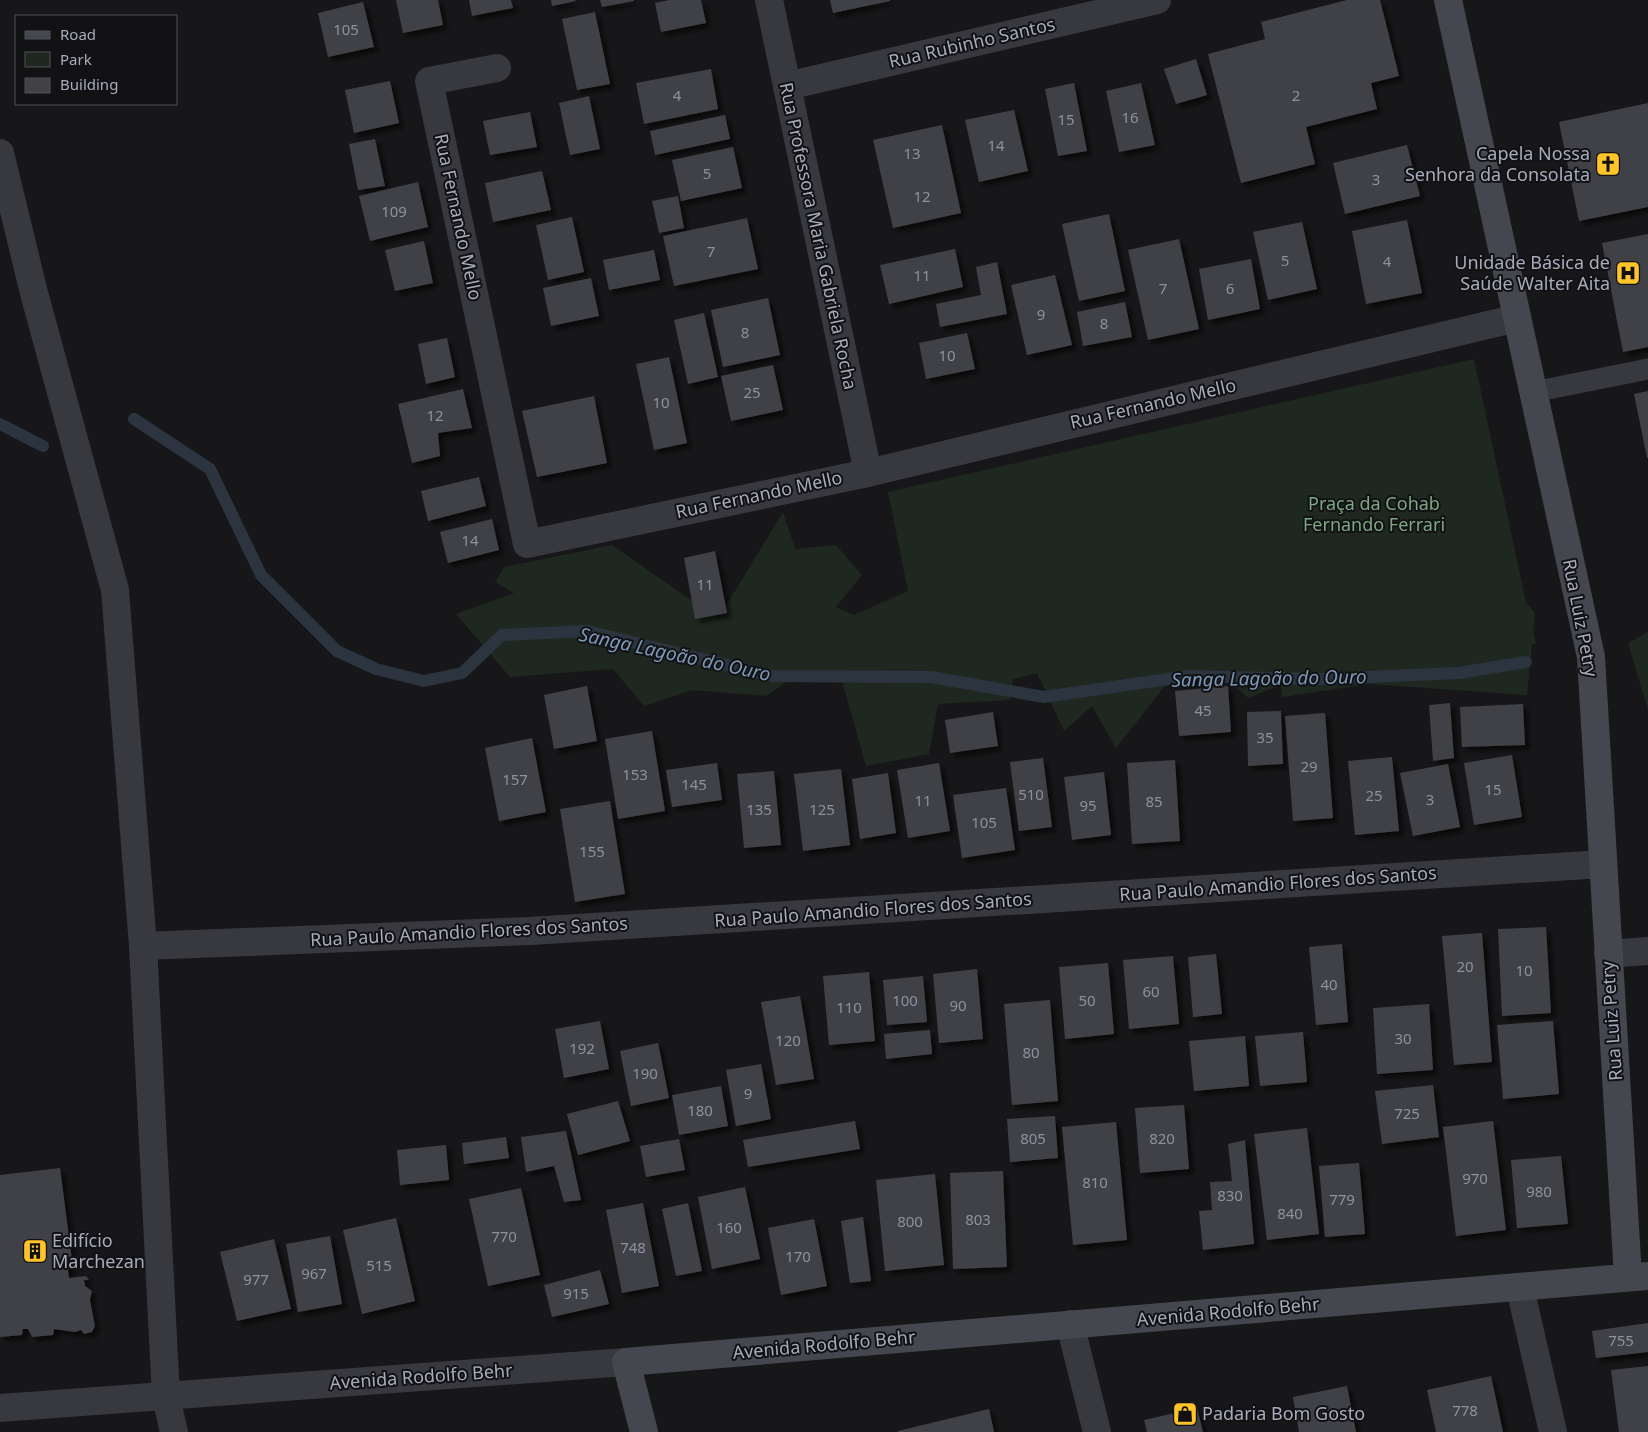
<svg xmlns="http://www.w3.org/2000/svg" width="1648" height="1432" viewBox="0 0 1648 1432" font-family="'Noto Sans',sans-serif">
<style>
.green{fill:#1e2820}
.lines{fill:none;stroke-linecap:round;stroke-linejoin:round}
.stream{stroke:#2c353f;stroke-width:12}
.building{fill:#414146;filter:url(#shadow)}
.lane{stroke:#38383f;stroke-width:21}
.street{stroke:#38383f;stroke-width:28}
.secondary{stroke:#45474f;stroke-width:28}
.labels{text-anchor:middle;stroke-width:4;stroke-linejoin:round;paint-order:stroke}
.number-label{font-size:15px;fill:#8e919d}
.street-label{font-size:18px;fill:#a8acba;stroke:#121214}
.poi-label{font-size:18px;fill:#a8acba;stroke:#121214;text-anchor:end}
.park-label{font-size:18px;fill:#7da782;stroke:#121214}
.water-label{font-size:19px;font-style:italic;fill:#7c98b8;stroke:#121214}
</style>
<defs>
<filter id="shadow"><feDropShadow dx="4.5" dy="4.5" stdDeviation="2.5" flood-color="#0009"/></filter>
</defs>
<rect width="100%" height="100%" fill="#171719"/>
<!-- green -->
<g class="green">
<polygon points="1474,359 1526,602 1535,613 1533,631 1536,644 1532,644 1527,695 1369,684 1282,697 1281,685 1248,698 1224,676 1168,682 1116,748 1092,706 1064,731 1037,673 1013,679 1010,700 938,704 929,754 866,766 842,681 799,673 766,696 692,690 644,706 613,669 510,677 456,614 514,593 495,582 504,567 612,545 718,619 783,512 795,549 836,545 862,575 836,607 854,615 908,591 888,492"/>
<polygon points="1648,632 1648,710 1628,643"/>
</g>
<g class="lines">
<!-- stream -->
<g class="stream">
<polyline points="134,419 210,469 261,575 337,651 376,669 424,681 462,673 502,635 587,631 771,676 931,677 1044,697 1189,676 1320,679 1459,673 1526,662"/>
<polyline points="0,424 43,446"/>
</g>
</g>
<!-- building -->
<g class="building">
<polygon points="396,0 438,0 443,25 403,33"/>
<polygon points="469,0 511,0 513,8 472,16"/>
<polygon points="551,0 575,0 576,1 552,6"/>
<polygon points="600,0 634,0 634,1 602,7"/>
<polygon points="669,0 701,0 706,23 661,32 655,3"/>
<polygon points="830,0 890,0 890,1 833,13"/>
<polygon points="1347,0 1380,0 1399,76 1371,83 1377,109 1306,127 1315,164 1241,183 1208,54 1265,39 1261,22"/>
<polygon points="363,2 374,47 328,57 318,13"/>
<polygon points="595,12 610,84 577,90 562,19"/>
<polygon points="1196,59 1207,95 1176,104 1164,69"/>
<polygon points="711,69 718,109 644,124 636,83"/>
<polygon points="390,81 399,123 354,133 345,90"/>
<polygon points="1074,83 1087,151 1058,156 1045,89"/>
<polygon points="1141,83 1155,145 1119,152 1106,91"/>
<polygon points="589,96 600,149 570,155 559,103"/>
<polygon points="1648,103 1648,207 1579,221 1559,122"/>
<polygon points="1014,110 1028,171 979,182 965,120"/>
<polygon points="530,112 537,147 490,155 483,121"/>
<polygon points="725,115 730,139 655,155 650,131"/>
<polygon points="942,125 961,213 893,228 873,140"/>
<polygon points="375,139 385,186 358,190 349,144"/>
<polygon points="1407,145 1420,196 1345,214 1333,163"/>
<polygon points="733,147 742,188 681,201 672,160"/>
<polygon points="542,171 551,210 493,222 485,183"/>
<polygon points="418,182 428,227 370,241 359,196"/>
<polygon points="678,196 684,228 659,233 652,201"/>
<polygon points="1109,214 1125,291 1079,301 1062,224"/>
<polygon points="572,217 584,272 548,280 536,225"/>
<polygon points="747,218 758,269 674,286 663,236"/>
<polygon points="1407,220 1422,293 1366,304 1352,231"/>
<polygon points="1302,222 1317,289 1268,300 1253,232"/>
<polygon points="1648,234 1648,347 1623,352 1602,243"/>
<polygon points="1179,239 1199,329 1148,340 1128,250"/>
<polygon points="424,241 433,283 395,291 385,250"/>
<polygon points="955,249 963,287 889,304 880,265"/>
<polygon points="654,250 660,280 609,290 603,260"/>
<polygon points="1251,259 1260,309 1208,320 1199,269"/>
<polygon points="997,262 1007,314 940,327 936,304 981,295 976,267"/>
<polygon points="1055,275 1072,345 1027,355 1011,285"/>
<polygon points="591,278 599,316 551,326 543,288"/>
<polygon points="768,298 780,355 723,367 711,310"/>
<polygon points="1125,302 1132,337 1083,346 1077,312"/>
<polygon points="704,313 718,377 688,384 674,320"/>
<polygon points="967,333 975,369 926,379 919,343"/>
<polygon points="447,338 455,377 426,384 418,344"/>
<polygon points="669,357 687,443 654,450 636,364"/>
<polygon points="773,365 783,410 731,421 721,376"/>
<polygon points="463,389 472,428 438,433 440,456 412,463 398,404"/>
<polygon points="1648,391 1648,458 1647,458 1634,394"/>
<polygon points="594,396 607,463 537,477 522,411"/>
<polygon points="479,477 486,506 428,521 421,491"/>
<polygon points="492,519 499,550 448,563 440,532"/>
<polygon points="715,551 727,613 695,619 684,558"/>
<polygon points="587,686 597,741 554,749 544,695"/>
<polygon points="1228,686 1231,732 1179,736 1175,691"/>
<polygon points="1450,703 1454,758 1433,761 1429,705"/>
<polygon points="1523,704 1525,745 1462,747 1460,707"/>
<polygon points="1281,711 1283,764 1248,766 1247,712"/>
<polygon points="993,712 998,746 950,753 945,720"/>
<polygon points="1325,713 1333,818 1293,821 1285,716"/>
<polygon points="652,731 665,811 618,819 605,739"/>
<polygon points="532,738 546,812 499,821 485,748"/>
<polygon points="1512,755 1522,817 1474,825 1464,763"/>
<polygon points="1392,757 1399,831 1355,835 1348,761"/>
<polygon points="1043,758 1052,827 1019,831 1010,762"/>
<polygon points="1175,760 1180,841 1132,844 1127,763"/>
<polygon points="717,763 722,800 672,807 666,770"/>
<polygon points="939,763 950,831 908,838 897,770"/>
<polygon points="1448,764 1460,827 1413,836 1400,773"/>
<polygon points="841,769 850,845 803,851 794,774"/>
<polygon points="774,771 781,845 744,848 737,774"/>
<polygon points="1104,772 1111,835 1072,840 1064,777"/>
<polygon points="888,773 896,833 860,839 852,779"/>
<polygon points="1006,788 1015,850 962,858 953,795"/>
<polygon points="610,801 625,894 575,902 560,809"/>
<polygon points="1546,927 1551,1013 1502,1016 1498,929"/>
<polygon points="1482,933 1492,1062 1454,1065 1442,936"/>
<polygon points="1342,944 1348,1022 1316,1025 1309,947"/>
<polygon points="1216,954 1222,1014 1193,1017 1188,957"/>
<polygon points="1173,956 1179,1024 1129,1029 1123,960"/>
<polygon points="1108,963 1114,1034 1065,1039 1059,967"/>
<polygon points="977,969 983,1039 939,1043 933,974"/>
<polygon points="869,972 875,1041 829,1045 823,976"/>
<polygon points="923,976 927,1022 887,1025 883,980"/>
<polygon points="800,996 814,1079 776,1085 761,1002"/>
<polygon points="1050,1000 1058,1101 1012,1105 1004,1004"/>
<polygon points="1429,1004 1433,1070 1377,1074 1373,1008"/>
<polygon points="600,1021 609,1069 564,1078 555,1029"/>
<polygon points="1553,1021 1559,1094 1503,1099 1497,1025"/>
<polygon points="930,1030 932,1054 886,1059 884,1034"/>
<polygon points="1303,1032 1307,1082 1260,1086 1255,1036"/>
<polygon points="1245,1036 1249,1086 1194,1091 1189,1041"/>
<polygon points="658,1043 669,1098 631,1106 620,1051"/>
<polygon points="761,1064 771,1119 736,1126 726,1070"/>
<polygon points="1433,1085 1439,1137 1382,1144 1375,1091"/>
<polygon points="721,1086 728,1126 679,1135 672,1095"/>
<polygon points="618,1101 630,1141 578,1155 567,1114"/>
<polygon points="1184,1105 1189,1169 1140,1173 1135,1108"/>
<polygon points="1055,1116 1058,1158 1010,1162 1007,1119"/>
<polygon points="855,1121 860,1149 748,1167 743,1140"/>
<polygon points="1493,1121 1506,1230 1456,1236 1443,1127"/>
<polygon points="1116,1122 1127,1240 1073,1245 1062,1127"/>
<polygon points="1307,1128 1319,1234 1267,1240 1254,1134"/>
<polygon points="566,1131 581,1200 564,1202 554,1166 526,1172 521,1137"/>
<polygon points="506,1137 509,1158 464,1164 462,1143"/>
<polygon points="679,1139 685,1170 646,1177 640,1146"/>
<polygon points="1245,1140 1254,1244 1203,1250 1199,1211 1212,1210 1210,1182 1232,1181 1228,1144"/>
<polygon points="446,1145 449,1180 400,1185 397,1150"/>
<polygon points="1561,1156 1568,1224 1517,1228 1511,1160"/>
<polygon points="1359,1163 1365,1234 1325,1237 1319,1166"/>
<polygon points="60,1168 72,1260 72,1266 68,1270 69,1278 86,1276 89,1280 84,1280 85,1286 92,1291 90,1300 95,1326 92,1332 84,1334 81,1330 75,1332 54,1329 53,1335 32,1337 28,1329 23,1329 22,1335 0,1337 0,1175"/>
<polygon points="1003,1171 1007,1267 953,1269 950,1173"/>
<polygon points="935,1174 944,1265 885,1271 876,1180"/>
<polygon points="745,1187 760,1259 712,1269 698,1197"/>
<polygon points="521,1188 540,1275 488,1286 469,1199"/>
<polygon points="643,1203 659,1286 622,1293 606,1210"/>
<polygon points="688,1203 702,1271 676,1276 662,1209"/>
<polygon points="863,1217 871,1281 850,1283 841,1221"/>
<polygon points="396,1218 415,1301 362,1314 343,1230"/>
<polygon points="814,1219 827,1286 781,1295 768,1228"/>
<polygon points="330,1236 342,1304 298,1312 286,1244"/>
<polygon points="274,1239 291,1309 237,1321 220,1252"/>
<polygon points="600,1270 609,1304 552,1317 544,1285"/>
<polygon points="1648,1323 1648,1352 1596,1358 1592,1331"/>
<polygon points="1648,1366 1648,1432 1619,1432 1611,1370"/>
<polygon points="1491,1376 1503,1432 1436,1432 1427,1390"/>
<polygon points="1347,1386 1356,1432 1299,1432 1293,1397"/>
<polygon points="1197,1408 1203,1432 1147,1432 1144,1420"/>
<polygon points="989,1409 994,1432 898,1432 898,1431"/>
</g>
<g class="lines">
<!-- lane -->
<polyline class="lane" points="1533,392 1648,369"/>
<!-- street -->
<g class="street">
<polyline points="769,0 868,473"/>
<polyline points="497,68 429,81 527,544 868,473 1517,318"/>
<polyline points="787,86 1157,0"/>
<polyline points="0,153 34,293 115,590 143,946 166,1397 174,1432"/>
<polyline points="143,946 530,931 1603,864"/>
<polyline points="1608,954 1648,951"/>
<polyline points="1520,1288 1553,1432"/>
<polyline points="1070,1324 1097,1432"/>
<polyline points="0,1408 626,1362"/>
</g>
<!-- secondary -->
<g class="secondary">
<polyline points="1448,0 1591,657 1628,1277"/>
<polyline points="644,1432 626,1362 1648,1276"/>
</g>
</g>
<!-- icons -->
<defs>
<symbol id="church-square" viewBox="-11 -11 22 22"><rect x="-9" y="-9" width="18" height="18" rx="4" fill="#ffc429" stroke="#121214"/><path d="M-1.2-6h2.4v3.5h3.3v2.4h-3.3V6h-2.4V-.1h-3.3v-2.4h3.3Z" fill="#111"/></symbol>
<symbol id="hospital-square" viewBox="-11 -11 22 22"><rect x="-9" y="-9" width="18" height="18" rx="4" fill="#ffc429" stroke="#121214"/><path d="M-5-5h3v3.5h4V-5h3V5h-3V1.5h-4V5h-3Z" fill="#111"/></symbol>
<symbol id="building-square" viewBox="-11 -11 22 22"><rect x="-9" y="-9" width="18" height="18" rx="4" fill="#ffc429" stroke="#121214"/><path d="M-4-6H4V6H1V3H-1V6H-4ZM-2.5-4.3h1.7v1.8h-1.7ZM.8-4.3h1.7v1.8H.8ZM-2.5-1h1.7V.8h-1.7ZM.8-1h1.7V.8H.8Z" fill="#111"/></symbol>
<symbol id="shop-square" viewBox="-11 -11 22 22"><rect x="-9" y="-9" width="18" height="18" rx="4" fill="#ffc429" stroke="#121214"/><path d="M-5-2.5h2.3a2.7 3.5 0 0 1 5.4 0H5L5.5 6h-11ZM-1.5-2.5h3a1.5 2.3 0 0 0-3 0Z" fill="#111"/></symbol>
</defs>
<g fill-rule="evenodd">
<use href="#church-square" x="1594" y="150" width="28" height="28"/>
<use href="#hospital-square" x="1614" y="259" width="28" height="28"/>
<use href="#building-square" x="21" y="1237" width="28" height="28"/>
<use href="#shop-square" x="1171" y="1400" width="28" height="28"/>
</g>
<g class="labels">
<!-- number labels -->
<g class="number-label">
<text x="346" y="35">105</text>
<text x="677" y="101">4</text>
<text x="1296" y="101">2</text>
<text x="1130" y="123">16</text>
<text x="1066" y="125">15</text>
<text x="996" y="151">14</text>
<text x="912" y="159">13</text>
<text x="707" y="179">5</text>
<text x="1376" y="185">3</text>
<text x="922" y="202">12</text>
<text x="394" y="217">109</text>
<text x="711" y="257">7</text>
<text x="1285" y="266">5</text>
<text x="1387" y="267">4</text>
<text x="922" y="281">11</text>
<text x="1163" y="294">7</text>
<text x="1230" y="294">6</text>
<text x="1041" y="320">9</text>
<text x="1104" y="329">8</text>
<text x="745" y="338">8</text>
<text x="947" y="361">10</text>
<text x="752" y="398">25</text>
<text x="661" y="408">10</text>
<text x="435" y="421">12</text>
<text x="470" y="546">14</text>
<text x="705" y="590">11</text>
<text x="1203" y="716">45</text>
<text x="1265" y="743">35</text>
<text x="1309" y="772">29</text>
<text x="635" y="780">153</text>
<text x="515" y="785">157</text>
<text x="694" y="790">145</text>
<text x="1493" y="795">15</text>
<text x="1031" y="800">510</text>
<text x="1374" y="801">25</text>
<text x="1430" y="805">3</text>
<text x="923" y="806">11</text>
<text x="1154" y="807">85</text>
<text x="1088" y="811">95</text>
<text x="759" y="815">135</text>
<text x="822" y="815">125</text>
<text x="984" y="828">105</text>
<text x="592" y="857">155</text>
<text x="1465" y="972">20</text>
<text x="1524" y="976">10</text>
<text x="1329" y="990">40</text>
<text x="1151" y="997">60</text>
<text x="905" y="1006">100</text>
<text x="1087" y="1006">50</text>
<text x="958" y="1011">90</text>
<text x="849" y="1013">110</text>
<text x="1403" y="1044">30</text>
<text x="788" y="1046">120</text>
<text x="582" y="1054">192</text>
<text x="1031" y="1058">80</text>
<text x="645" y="1079">190</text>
<text x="748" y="1099">9</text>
<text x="700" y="1116">180</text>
<text x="1407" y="1119">725</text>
<text x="1033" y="1144">805</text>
<text x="1162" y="1144">820</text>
<text x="1475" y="1184">970</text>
<text x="1095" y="1188">810</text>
<text x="1539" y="1197">980</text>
<text x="1230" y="1201">830</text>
<text x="1342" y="1205">779</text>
<text x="1290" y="1219">840</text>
<text x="978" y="1225">803</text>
<text x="910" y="1227">800</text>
<text x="729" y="1233">160</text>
<text x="504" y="1242">770</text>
<text x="633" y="1253">748</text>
<text x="798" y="1262">170</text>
<text x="379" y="1271">515</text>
<text x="314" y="1279">967</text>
<text x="256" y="1285">977</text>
<text x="576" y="1299">915</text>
<text x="1621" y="1346">755</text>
<text x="1465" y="1416">778</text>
</g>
<!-- street labels -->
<g class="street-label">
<text transform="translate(972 43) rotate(-13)" y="6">Rua Rubinho Santos</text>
<text transform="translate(458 217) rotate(78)" y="6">Rua Fernando Mello</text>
<text transform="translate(818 236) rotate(78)" y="6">Rua Professora Maria Gabriela Rocha</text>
<text transform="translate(1153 404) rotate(-13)" y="6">Rua Fernando Mello</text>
<text transform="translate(759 495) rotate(-12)" y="6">Rua Fernando Mello</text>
<text transform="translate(1580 618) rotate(79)" y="6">Rua Luiz Petry</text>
<text transform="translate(1278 884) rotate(-4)" y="6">Rua Paulo Amandio Flores dos Santos</text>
<text transform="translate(873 910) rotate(-4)" y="6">Rua Paulo Amandio Flores dos Santos</text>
<text transform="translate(469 932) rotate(-3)" y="6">Rua Paulo Amandio Flores dos Santos</text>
<text transform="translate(1612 1021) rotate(-94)" y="6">Rua Luiz Petry</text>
<text transform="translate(1228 1312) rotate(-5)" y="6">Avenida Rodolfo Behr</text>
<text transform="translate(824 1345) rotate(-5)" y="6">Avenida Rodolfo Behr</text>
<text transform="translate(421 1377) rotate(-4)" y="6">Avenida Rodolfo Behr</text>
</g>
<!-- poi labels -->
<g class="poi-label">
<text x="1590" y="160">Capela Nossa<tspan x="1590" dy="21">Senhora da Consolata</tspan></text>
<text x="1610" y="269">Unidade Básica de<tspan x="1610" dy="21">Saúde Walter Aita</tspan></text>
<text x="52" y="1247" text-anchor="start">Edifício<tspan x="52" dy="21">Marchezan</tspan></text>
<text x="1202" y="1420" text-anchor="start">Padaria Bom Gosto</text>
</g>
<!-- park labels -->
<g class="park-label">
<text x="1374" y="510">Praça da Cohab<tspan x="1374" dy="21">Fernando Ferrari</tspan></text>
</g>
<!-- water labels -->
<g class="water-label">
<text transform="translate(675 654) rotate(12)" y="7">Sanga Lagoão do Ouro</text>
<text transform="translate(1269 678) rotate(-1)" y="7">Sanga Lagoão do Ouro</text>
</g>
</g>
<!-- legend -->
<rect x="15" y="15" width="162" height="90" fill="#121214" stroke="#4e5056"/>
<rect x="25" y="31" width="25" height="8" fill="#45474f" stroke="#4e5056"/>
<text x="60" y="40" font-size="15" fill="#a8acba">Road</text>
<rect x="25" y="52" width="25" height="15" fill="#1e2820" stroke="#4e5056"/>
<text x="60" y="65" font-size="15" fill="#a8acba">Park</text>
<rect x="25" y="78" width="25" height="15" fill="#414146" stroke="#4e5056"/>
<text x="60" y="90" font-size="15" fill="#a8acba">Building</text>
</svg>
